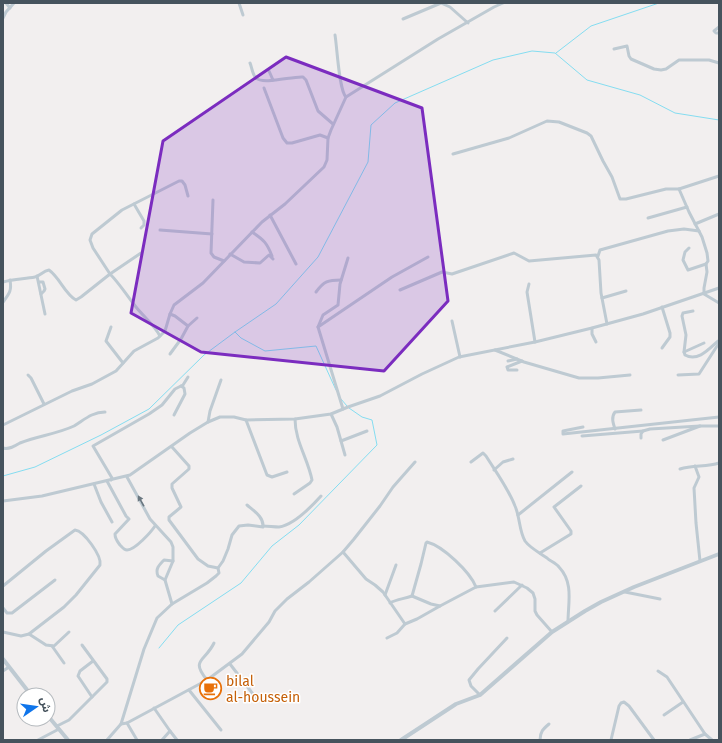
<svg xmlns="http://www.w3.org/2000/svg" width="722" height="743" viewBox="0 0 722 743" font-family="'Fira Sans','Noto Sans Arabic',sans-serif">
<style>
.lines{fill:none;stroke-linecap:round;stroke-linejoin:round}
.stream{stroke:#85ddf1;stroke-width:1}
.minor{stroke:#becad2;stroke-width:3}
.tertiary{stroke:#becad2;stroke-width:4}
.oneway{fill:#6a7780}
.marked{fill:#7b2cbf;fill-opacity:0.2;stroke:#7b2cbf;stroke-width:3;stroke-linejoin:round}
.labels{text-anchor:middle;stroke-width:3;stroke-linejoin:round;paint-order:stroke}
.food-label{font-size:14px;fill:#c56008;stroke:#fff;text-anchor:start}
</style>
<rect width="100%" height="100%" fill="#f2efef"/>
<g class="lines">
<!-- stream -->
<g class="stream">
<polyline points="556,53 591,26 659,3"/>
<polyline points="235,332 241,338 265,351 316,346 336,390"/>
<polyline points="341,399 347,406"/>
<polyline points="3,476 35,467 101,435 149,409 204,355 235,332 276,304 318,257 368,162 371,125 395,103 493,60 532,51 555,53 587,80 640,95 675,113 719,120"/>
<polyline points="159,648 178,625 241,583 272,546 299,525 377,445 372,420 362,417 349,408"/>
</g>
<!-- minor -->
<g class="minor">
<polyline points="6,3 10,8"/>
<polyline points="239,3 243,15"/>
<polyline points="3,18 6,12 14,3"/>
<polyline points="403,19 441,3 450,7 468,23"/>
<polyline points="719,27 714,31 716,33 719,33"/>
<path d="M335 35C337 46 339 91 346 97"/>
<polyline points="614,49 627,46 629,56 631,59 654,69 661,70 666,69 679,60 709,60 719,63"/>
<path d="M250 63C252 67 252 74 256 78 263 85 293 76 303 77L306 80 318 111 333 124"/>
<polyline points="269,71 273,80"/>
<polyline points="264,88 283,138 287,143 292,143 320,135 328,138"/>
<polyline points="453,154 509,138 547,121 559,122 587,133 591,136 603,161 612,177 620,199 626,199 666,189 679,189 719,176"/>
<polyline points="679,189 689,212 702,237 707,253 708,261 706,264 707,272 704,288 704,294 719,303"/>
<polyline points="213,200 211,253 214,257 224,261"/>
<polyline points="134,204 144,221 144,225 141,228"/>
<polyline points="270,215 296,264"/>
<polyline points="648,218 687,207"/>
<polyline points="695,224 719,214"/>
<polyline points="160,230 212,234"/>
<path d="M252 232C264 240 267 243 272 256"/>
<polyline points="689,248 685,252 683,260 688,270 706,264"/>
<polyline points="141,253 110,274 93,248 90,240 92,234 122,210 179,181 182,181 185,185 188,196"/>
<polyline points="230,254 244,262 260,263 269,255 273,259"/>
<polyline points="598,256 600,250 668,231 684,229 699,231"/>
<polyline points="37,276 45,314"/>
<path d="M3 282C14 279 24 279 35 277 40 276 43 271 49 270 60 278 65 294 76 300L81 297 110 274C120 284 127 296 136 307 144 317 154 325 160 336"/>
<polyline points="39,282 43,282 45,289 44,291 41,294"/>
<polyline points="529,284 527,292 535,342"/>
<polyline points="400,290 442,272 452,274 514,253 529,261 596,255 599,260 601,293 607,324"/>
<path d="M316 292C324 281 328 280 341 280"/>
<polyline points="602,298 626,291"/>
<path d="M3 302C9 294 12 291 10 280"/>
<polyline points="170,314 175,316 188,326 181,339 170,354"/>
<polyline points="452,321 460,357"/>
<polyline points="188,326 197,318"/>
<polyline points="111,327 106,341 123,363"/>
<polyline points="318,327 392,277 428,257"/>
<polyline points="592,328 592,334 596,342"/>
<path d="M704 343 684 352 685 355C698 362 709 349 718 341L719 342"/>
<polyline points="662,348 670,337 670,333 662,307"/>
<polyline points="495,350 524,362 579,378 598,378 630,375"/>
<polyline points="684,352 686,335 682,316 683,313 693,311"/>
<polyline points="508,361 517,359"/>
<polyline points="517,370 508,370 507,367 522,361"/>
<polyline points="28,375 31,378 44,404"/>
<polyline points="678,375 699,374 719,343"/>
<polyline points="343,409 318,327 323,315 338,305 340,284 348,258"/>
<polyline points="331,414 337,427 345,455"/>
<polyline points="174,415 185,394 184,388 181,386"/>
<polyline points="246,420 267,475 272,477 287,472"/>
<polyline points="208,422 210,411 221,380"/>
<polyline points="3,425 72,391 92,384 116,371 134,351 158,338 165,331 170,314 174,305 203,283 262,222 285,204 324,167 327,160 328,138 331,130 346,97 438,39 494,7 503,3"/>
<polyline points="583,427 563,431 563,434 719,417"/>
<path d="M615 429C613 423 611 417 615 412L641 410"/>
<polyline points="582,436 643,431"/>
<polyline points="641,438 641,434 643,431 650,429 700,426"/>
<polyline points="663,440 700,426 719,426"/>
<polyline points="341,441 367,431"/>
<polyline points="172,447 189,466 189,469 172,484 172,488 181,507 169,517 169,520 198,559 208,566 218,568"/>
<path d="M3 448C9 450 15 446 20 443 37 436 57 434 74 426 84 420 92 412 105 412"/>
<path d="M471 462 483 453 486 456C496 472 508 488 515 506 520 517 519 531 525 541 530 548 540 553 547 558 550 561 556 563 559 567 574 583 568 603 568 622"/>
<polyline points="695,466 699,477 694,488 696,523 700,561"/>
<path d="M680 469C693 465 707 467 719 463"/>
<polyline points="494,470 503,462 513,459"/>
<polyline points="127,477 150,519 171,542 173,547 173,561 165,580 172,604"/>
<polyline points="111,480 112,478 93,446 149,414 162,405 175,389 183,385 188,377"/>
<path d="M107 481 126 516 129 519 115 534C115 539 117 541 120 545 122 547 124 550 127 550 135 550 151 532 155 526"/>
<polyline points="94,484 101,502 112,522"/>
<path d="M294 494 310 483 312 480C308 459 295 441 295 419"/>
<polyline points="3,501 42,496 130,475 190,433 208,422 220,417 234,417 246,420 295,419 331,414 348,407 380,396 422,374 459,357 535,342 592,328 643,314 719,288"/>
<polyline points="518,515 572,472"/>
<path d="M263 526C268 526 274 527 279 527 294 525 312 506 321 496"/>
<polyline points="343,552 366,579 375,585 383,592 405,624"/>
<polyline points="540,553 571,534 571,531 554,507 581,486"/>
<path d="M165 580 158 576C155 569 159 565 164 560L173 561"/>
<path d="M3 586 46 551 75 530C84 531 102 556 100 565L76 595 64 607 29 634 21 636 3 632"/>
<polyline points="625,592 660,599"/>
<polyline points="385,595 396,565"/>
<path d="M412 596 421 564 426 543 427 542C443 546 470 572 476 587"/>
<path d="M390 603C397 599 404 599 412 596L431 604 440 606"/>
<polyline points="3,608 7,613 12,613 55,580"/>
<polyline points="495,611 522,585"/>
<polyline points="29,634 46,645 54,646 69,632"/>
<polyline points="387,638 397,633 405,624 417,619 440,606 476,587 514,582 527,588 533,593 535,599 535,611 537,615 552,632"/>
<polyline points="52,646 64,663"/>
<polyline points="230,664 256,698"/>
<polyline points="3,671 9,667"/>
<polyline points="658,671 667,677 705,734"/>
<path d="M207 680C190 659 205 662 214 643"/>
<polyline points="189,690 221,730"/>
<polyline points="480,695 471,686 469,680 478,669 507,638"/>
<polyline points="92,697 78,676 80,671 93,661"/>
<polyline points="154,708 170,731 162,740"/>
<polyline points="664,715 683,702"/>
<polyline points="127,723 137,740"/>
<polyline points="121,724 127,723 207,680 242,654 269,622 275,611 287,599 309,582 343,552 354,539 380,506 393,487 415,462"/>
<polyline points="57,726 69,720 107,682 107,679 82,645"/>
<polyline points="170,731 177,740"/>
<polyline points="38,740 59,729"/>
<path d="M107 740 121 724 144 649 157 618 172 604 207 583 216 576 219 573 218 568 223 561 228 549 232 535 239 526 248 525 263 527C264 517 254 511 247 505"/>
<path d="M540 740C540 732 543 729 549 724"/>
<polyline points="611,740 619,706 621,703 624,702 629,706 654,740"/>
<polyline points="690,740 705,734 712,740"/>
</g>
<!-- tertiary -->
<g class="tertiary">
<polyline points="3,659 31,695"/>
<polyline points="48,716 68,740"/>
<polyline points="401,740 456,704 480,695 552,632 585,611 601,602 634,587 719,554"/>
</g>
</g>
<!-- one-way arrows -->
<defs><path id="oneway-solid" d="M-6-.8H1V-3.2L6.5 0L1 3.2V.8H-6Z"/></defs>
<use class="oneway" href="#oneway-solid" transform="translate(141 501) rotate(-119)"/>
<!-- marked area -->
<path class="marked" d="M286 57 422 108 448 301 384 371 201 352 131 313 163 141Z"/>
<!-- icons -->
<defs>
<symbol id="cafe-ring" viewBox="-11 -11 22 22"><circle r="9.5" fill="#fff" stroke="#e8710a" stroke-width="1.5"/><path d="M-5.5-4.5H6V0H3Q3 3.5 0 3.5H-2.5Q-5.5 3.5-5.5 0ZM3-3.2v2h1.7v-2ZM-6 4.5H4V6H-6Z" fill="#e8710a"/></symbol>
</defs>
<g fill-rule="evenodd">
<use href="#cafe-ring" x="198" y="676" width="25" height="25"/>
</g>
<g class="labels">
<!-- food labels -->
<g class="food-label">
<text x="226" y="686">bilal<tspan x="226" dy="16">al-houssein</tspan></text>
</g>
</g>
<!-- border -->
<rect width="722" height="743" fill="none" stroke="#46535d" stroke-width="8"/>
<!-- north arrow -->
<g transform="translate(36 707) rotate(77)"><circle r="19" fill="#ffffff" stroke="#b5babe"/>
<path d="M0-3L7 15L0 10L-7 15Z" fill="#0f75eb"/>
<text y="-6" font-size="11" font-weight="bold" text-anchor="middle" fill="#46535d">ش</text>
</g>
</svg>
